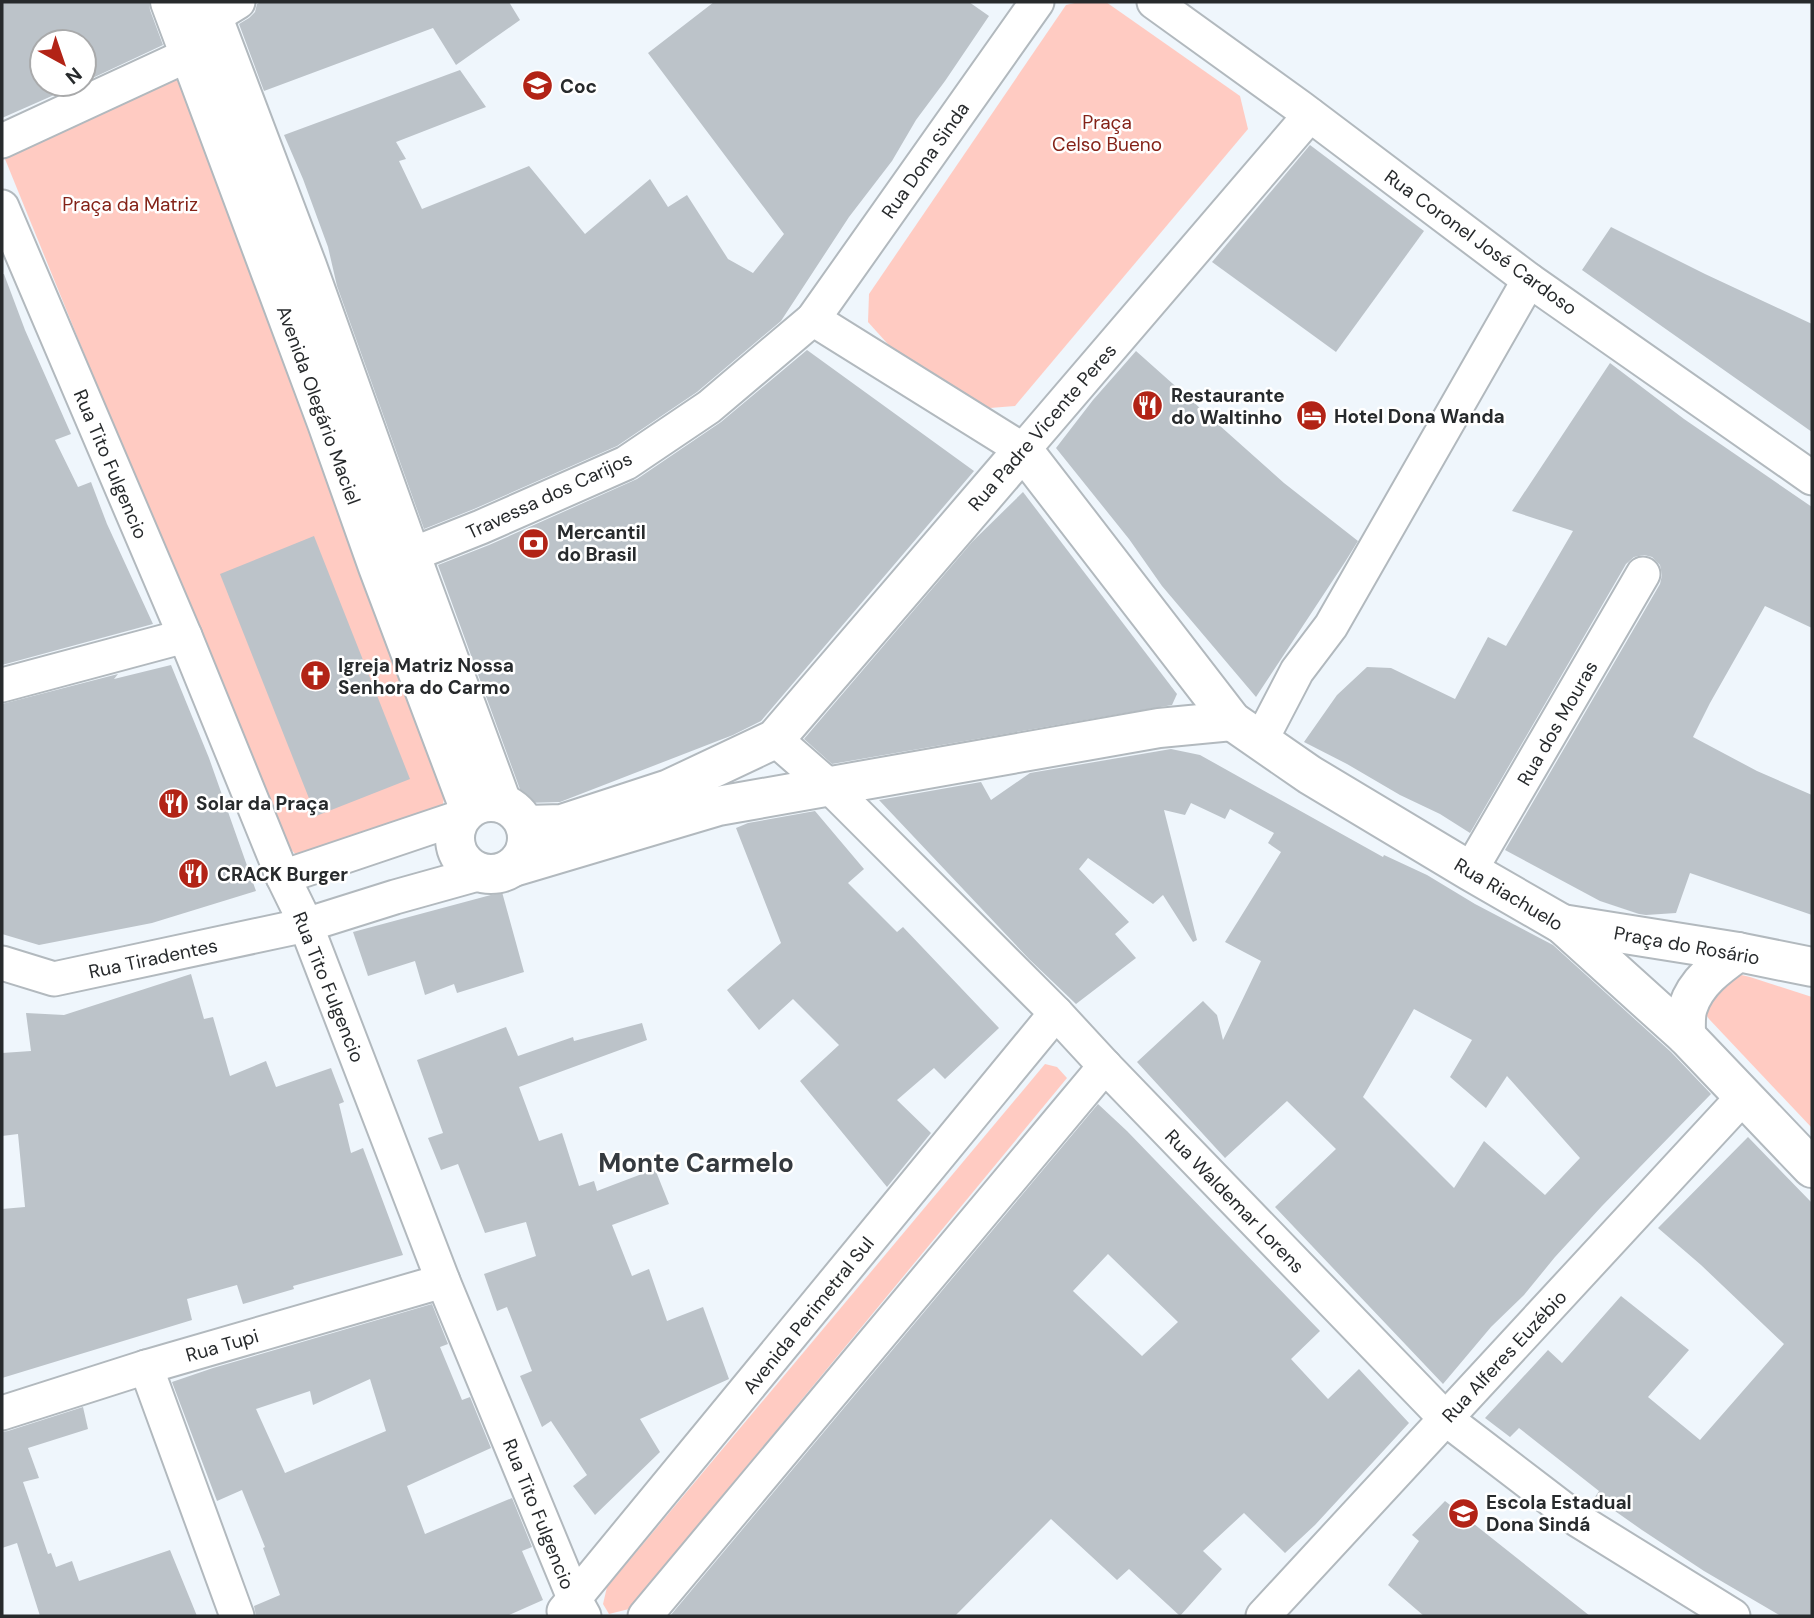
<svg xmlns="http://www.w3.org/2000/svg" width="1814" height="1618" viewBox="0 0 1814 1618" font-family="'DM Sans',sans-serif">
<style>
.green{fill:#ffcbc2}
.building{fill:#bcc3c9;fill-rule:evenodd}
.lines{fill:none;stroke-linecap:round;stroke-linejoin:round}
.minor-casing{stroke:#b2b9be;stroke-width:37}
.secondary-casing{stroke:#b2b9be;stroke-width:42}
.minor{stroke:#fff;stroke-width:33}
.secondary{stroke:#fff;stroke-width:38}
.labels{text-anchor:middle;stroke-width:5;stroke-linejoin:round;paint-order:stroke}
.poi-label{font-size:19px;font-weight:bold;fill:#272a2c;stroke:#fff;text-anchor:start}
.park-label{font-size:19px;fill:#842318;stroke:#fff}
.street-label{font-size:19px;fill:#272a2c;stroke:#fff}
.district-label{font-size:26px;font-weight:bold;fill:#353a3f;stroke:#fff}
</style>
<rect width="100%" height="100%" fill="#eff6fc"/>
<!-- green -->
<g class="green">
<polygon points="1079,2 1106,2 1240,96 1248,129 1015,406 977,409 895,352 868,322 869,294 1066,5"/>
<polygon points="181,73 447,781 443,804 299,858 282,840 5,159 14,146"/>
<polygon points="1721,970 1750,977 1812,997 1812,1128 1709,1019 1700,1006"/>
<polygon points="1045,1064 1057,1067 1067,1078 629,1609 609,1614 603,1604 607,1587"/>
</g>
<!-- building -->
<g class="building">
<polygon points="2,2 149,2 150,10 163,45 84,82 84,42 42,42 42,84 79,84 2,118"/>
<polygon points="261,2 509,2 520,20 456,65 433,28 264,91 239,24 249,18 255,12 257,4"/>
<polygon points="714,2 969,2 989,16 945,81 916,120 892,161 849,217 781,321 697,392 617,446 474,509 424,529 337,286 328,247 303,179 284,135 460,70 486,107 396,142 406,159 399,161 422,209 529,166 585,234 650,179 668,207 687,195 728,259 753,273 784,234 648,53"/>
<polygon points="1310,145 1424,231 1336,352 1212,262"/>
<polygon points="1611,227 1705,274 1812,324 1812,432 1582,270"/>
<polygon points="2,274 4,274 25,330 71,434 55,440 78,487 91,482 107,524 153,624 2,665"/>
<polygon points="807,350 974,471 761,721 733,735 560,802 525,803 438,565 489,545 637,479 721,422"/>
<polygon points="1136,351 1284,483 1358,541 1345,562 1256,697 1162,586 1129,539 1056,448 1093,400"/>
<polygon points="1610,363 1684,419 1812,507 1812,628 1765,606 1710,703 1693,737 1757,771 1812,795 1812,915 1690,873 1676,913 1646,915 1639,914 1600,901 1505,850 1660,584 1662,575 1660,565 1652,557 1644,555 1634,557 1626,564 1470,833 1440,814 1400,795 1347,764 1304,742 1337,695 1367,667 1391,668 1455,699 1488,637 1506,646 1573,531 1512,511"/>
<polygon points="1023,492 1177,694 1172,705 832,764 804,739 972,542"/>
<polygon points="314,536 410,779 316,816 220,574"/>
<polygon points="171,665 209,758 256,891 152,923 39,945 2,934 2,704 118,674 114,679"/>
<path d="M1171 749 1200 755 1383 857 1384 855 1427 875 1475 904 1553 945 1671 1052 1711 1094 1602 1206 1555 1257 1524 1295 1491 1327 1443 1384 1275 1207 1336 1149 1287 1101 1225 1158 1137 1062 1203 1001 1217 1015 1223 1040 1261 961 1225 942 1281 852 1268 843 1274 833 1230 809 1225 819 1191 803 1185 815 1164 810 1197 940 1193 942 1163 895 1153 904 1088 858 1079 869 1129 922 1115 934 1136 958 1076 1004 1029 959 879 800 981 782 991 800 1030 773ZM1414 1009 1472 1040 1450 1077 1486 1108 1507 1076 1580 1158 1545 1195 1484 1141 1454 1188 1363 1097Z"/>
<polygon points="815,811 864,869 848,883 897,932 903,927 999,1028 945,1079 934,1068 897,1100 931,1133 887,1187 800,1081 839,1045 793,999 759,1030 727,990 781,943 736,828 748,823"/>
<polygon points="502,892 524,972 457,993 454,984 425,995 415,961 368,976 353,932"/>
<polygon points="191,974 204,1019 213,1017 230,1076 266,1061 276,1087 331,1068 344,1102 339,1104 351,1153 363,1148 403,1255 293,1286 294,1289 243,1304 237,1285 187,1299 192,1320 2,1378 2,1209 25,1207 18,1134 2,1136 2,1053 31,1051 26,1013 64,1015"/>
<polygon points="642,1023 647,1040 519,1087 539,1141 562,1133 579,1186 594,1181 597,1191 655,1169 669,1204 612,1225 632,1276 649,1269 667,1321 703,1307 729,1379 640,1419 660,1452 595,1515 573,1486 587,1475 551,1421 542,1427 520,1376 532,1371 507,1307 497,1311 484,1274 536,1256 526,1222 485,1233 458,1164 441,1170 428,1138 443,1133 417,1060 506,1027 518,1056 573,1037 574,1041"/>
<path d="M1098 1104 1127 1131 1320 1331 1291 1359 1328 1399 1359 1369 1409 1423 1315 1525 1285 1553 1244 1513 1203 1551 1222 1569 1180 1616 1129 1569 1117 1580 1051 1519 955 1616H670ZM1108 1254 1178 1322 1142 1356 1073 1291Z"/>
<polygon points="1748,1137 1812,1203 1812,1616 1781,1616 1704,1571 1642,1530 1595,1497 1599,1491 1519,1428 1510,1437 1485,1418 1548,1350 1562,1363 1621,1296 1689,1350 1648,1397 1700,1440 1784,1344 1701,1265 1658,1228"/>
<path d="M432 1304 448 1344 440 1347 462 1400 470 1397 491 1448 407 1486 425 1534 512 1498 532 1547 522 1551 543 1600 507 1616H256L254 1606 280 1595 263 1548 265 1547 242 1490 217 1501 172 1382 213 1368ZM370 1379 386 1431 285 1473 256 1409 310 1391 313 1405Z"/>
<polygon points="83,1407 88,1429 28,1448 39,1478 23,1482 48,1554 51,1553 56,1567 72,1561 79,1581 170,1550 197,1616 40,1616 17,1543 2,1548 2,1432 8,1431"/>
<polygon points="1445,1501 1590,1616 1424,1616 1388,1585 1419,1541 1412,1535"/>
</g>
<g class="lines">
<defs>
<g id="minor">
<polyline points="1154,2 1301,108 1529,280 1812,478"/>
<polyline points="212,18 238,2"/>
<polyline points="2,141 190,54 214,45"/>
<polyline points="2,207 185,636 283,877 304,920 443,1281 574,1598 584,1616"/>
<polyline points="813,319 1023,450 1310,115"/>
<polyline points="388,564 481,527 626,463 709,407 813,319 1037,2"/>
<polyline points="2,685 185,636"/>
<polyline points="775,739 830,787 1056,1013 1105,1066 1446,1419 1578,1520 1733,1616"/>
<polyline points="1261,740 1297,671 1331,626 1529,280"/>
<polyline points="1470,871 1643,574"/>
<polyline points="283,877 461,817"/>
<polyline points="2,963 54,979 306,925 395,897 481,873"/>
<polyline points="146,1367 237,1616"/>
<polyline points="2,1413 146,1367 443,1281"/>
<polyline points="564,1611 1056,1013"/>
<polyline points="645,1616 1105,1066"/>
<polyline points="1263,1616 1744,1096"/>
</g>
<g id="secondary">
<polyline points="170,2 327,423 378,567 469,808"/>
<polyline points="207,2 307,266 411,556 502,803"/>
<circle cx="491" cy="838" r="36"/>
<polyline points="526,825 562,824 669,789 775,739 1023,450 1232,721 1310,775 1470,871 1562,924 1686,1036 1812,1168"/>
<polyline points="513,867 718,806 1159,728 1232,721"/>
<polyline points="1562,924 1738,952 1812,967"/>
<path d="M1686 1036C1686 1027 1685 1015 1688 1007 1696 982 1717 967 1738 952"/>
</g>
</defs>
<!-- minor casing -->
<use href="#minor" class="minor-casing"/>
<!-- secondary casing -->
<use href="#secondary" class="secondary-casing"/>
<!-- minor -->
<use href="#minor" class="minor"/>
<!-- secondary -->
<use href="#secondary" class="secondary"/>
</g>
<!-- icons -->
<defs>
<symbol id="school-disc" viewBox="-11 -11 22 22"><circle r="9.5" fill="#b22316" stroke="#fff"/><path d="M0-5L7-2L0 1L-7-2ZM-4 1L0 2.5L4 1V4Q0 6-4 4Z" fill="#fff"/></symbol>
<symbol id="restaurant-disc" viewBox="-11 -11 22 22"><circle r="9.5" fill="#b22316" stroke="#fff"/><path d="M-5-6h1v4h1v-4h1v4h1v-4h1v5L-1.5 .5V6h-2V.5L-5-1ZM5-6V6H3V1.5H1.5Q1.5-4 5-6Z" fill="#fff"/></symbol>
<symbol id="hotel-disc" viewBox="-11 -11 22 22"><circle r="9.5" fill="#b22316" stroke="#fff"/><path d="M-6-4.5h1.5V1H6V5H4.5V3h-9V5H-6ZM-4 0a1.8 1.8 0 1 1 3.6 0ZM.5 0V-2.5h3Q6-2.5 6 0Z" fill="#fff"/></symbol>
<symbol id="bank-disc" viewBox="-11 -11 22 22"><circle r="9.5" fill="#b22316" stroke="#fff"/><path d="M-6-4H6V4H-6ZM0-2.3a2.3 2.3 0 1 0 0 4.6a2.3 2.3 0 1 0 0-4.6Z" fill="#fff"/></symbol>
<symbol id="church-disc" viewBox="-11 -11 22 22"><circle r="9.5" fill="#b22316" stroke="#fff"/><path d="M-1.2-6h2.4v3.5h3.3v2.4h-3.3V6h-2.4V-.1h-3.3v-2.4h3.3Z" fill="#fff"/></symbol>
</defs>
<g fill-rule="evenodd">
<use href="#school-disc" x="520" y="68" width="35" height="35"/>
<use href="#restaurant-disc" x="1130" y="388" width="35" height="35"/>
<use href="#hotel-disc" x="1294" y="398" width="35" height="35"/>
<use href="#bank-disc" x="516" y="526" width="35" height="35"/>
<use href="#church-disc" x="298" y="658" width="35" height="35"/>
<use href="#restaurant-disc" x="156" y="786" width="35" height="35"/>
<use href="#restaurant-disc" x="176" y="856" width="35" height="35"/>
<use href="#school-disc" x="1446" y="1496" width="35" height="35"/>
</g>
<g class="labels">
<!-- poi labels -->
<g class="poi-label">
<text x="560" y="93">Coc</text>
<text x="1171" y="402">Restaurante<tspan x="1171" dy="22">do Waltinho</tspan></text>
<text x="1334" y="423">Hotel Dona Wanda</text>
<text x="557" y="539">Mercantil<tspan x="557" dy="22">do Brasil</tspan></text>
<text x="338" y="672">Igreja Matriz Nossa<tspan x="338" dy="22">Senhora do Carmo</tspan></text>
<text x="196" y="810">Solar da Praça</text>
<text x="217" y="881">CRACK Burger</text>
<text x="1486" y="1509">Escola Estadual<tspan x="1486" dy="22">Dona Sindá</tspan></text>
</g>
<!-- park labels -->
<g class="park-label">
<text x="1107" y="129">Praça<tspan x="1107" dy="22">Celso Bueno</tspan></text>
<text x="130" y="211">Praça da Matriz</text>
</g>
<!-- street labels -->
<g class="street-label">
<text transform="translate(925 160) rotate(-55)" y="7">Rua Dona Sinda</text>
<text transform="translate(1481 242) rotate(36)" y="7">Rua Coronel José Cardoso</text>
<text transform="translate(319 405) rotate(70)" y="7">Avenida Olegário Maciel</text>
<text transform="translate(1042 427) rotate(-49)" y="7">Rua Padre Vicente Peres</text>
<text transform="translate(111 464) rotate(67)" y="7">Rua Tito Fulgencio</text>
<text transform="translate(549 495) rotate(-25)" y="7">Travessa dos Carijos</text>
<text transform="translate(1557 723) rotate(-60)" y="7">Rua dos Mouras</text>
<text transform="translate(1509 894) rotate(31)" y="7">Rua Riachuelo</text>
<text transform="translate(1687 945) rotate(10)" y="7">Praça do Rosário</text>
<text transform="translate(153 958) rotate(-12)" y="7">Rua Tiradentes</text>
<text transform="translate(329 987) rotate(68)" y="7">Rua Tito Fulgencio</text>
<text transform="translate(1235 1201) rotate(46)" y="7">Rua Waldemar Lorens</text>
<text transform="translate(808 1315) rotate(-51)" y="7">Avenida Perimetral Sul</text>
<text transform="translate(222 1345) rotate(-16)" y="7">Rua Tupi</text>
<text transform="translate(1504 1356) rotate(-47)" y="7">Rua Alferes Euzébio</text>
<text transform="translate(539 1514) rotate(68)" y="7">Rua Tito Fulgencio</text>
</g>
<!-- district labels -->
<g class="district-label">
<text x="696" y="1172">Monte Carmelo</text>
</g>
</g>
<!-- border -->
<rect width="1814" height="1618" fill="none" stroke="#272a2c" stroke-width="7"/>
<!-- north arrow -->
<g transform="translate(63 63) rotate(140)"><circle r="33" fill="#ffffff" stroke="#a9aaab" stroke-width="2"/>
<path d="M0-5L12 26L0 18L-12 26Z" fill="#b22316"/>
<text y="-10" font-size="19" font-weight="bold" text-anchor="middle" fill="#272a2c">N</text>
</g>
</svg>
